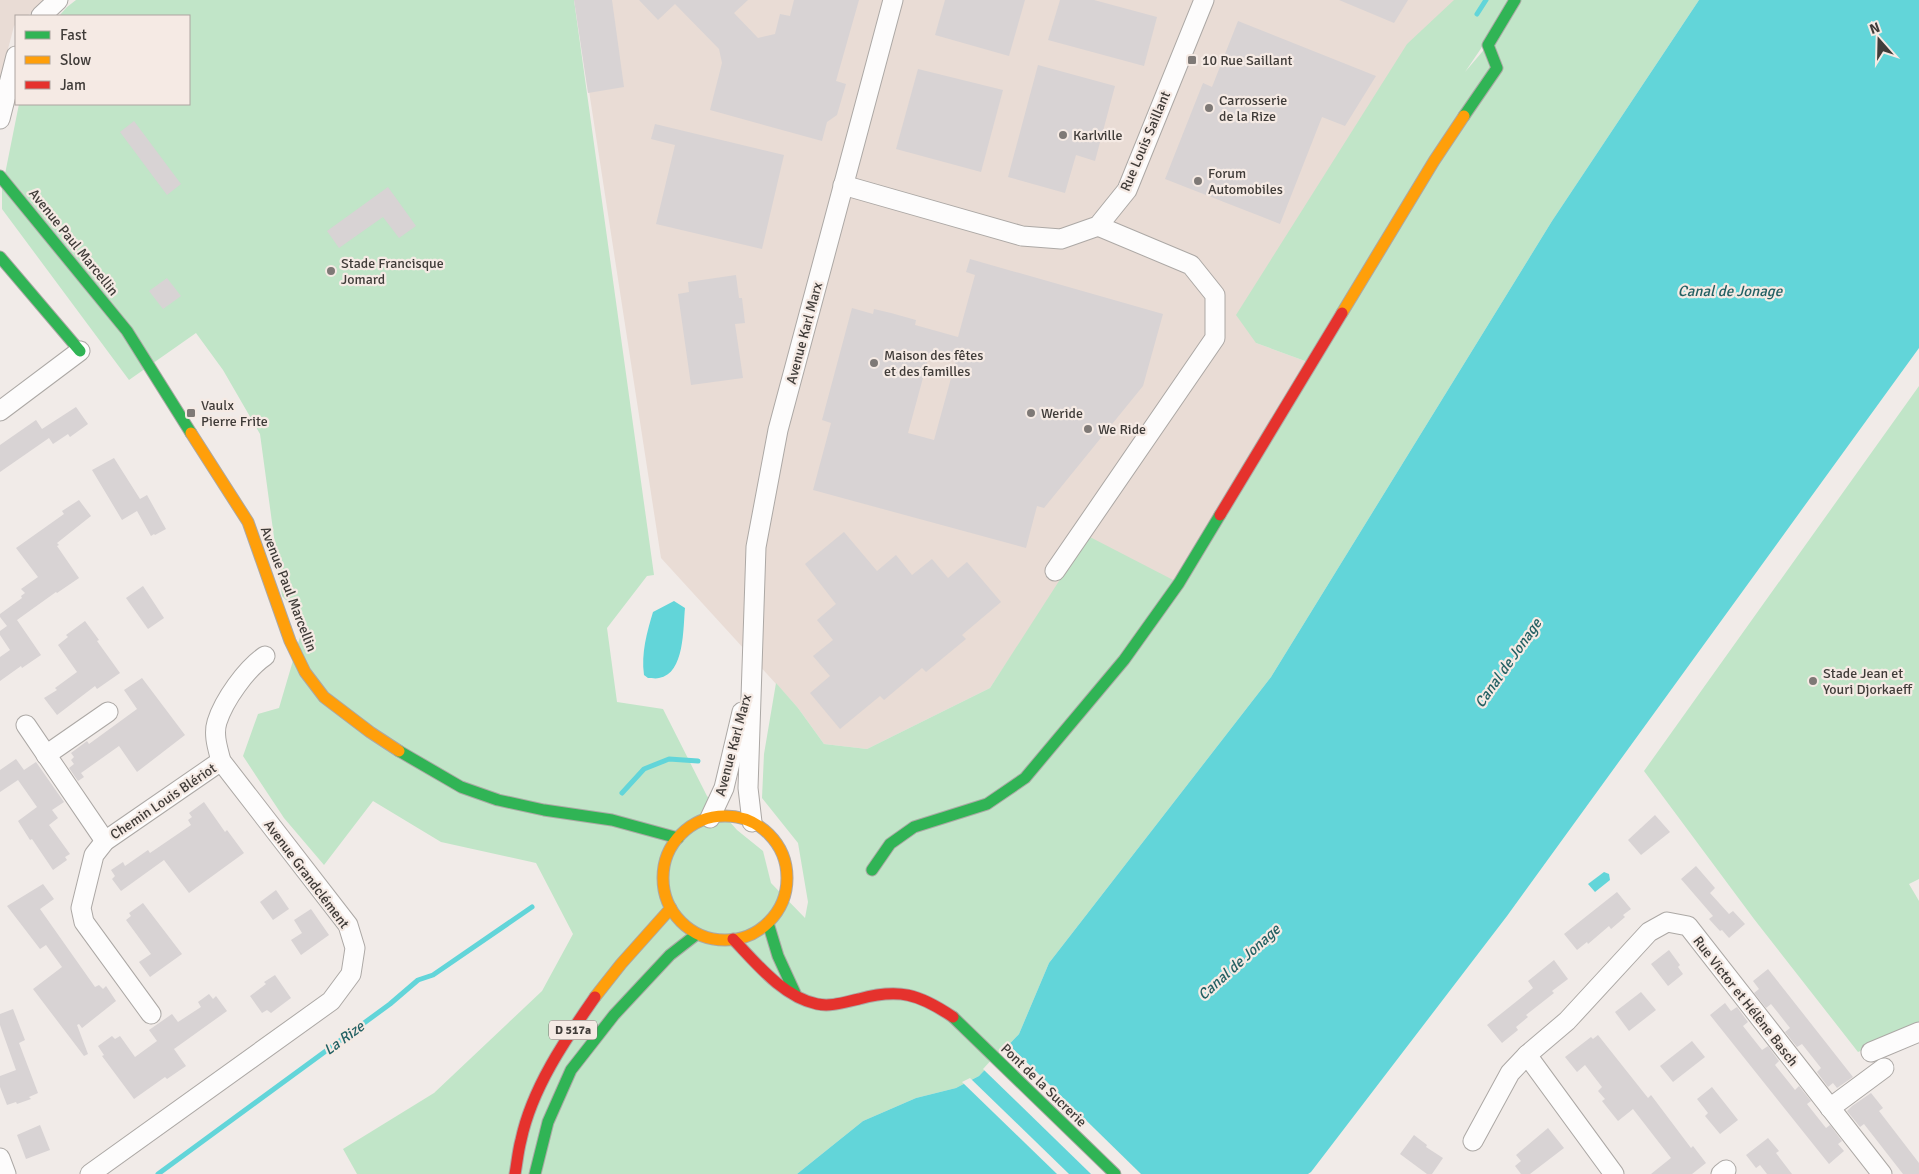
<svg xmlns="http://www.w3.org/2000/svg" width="1919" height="1174" viewBox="0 0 1919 1174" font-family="Signika,sans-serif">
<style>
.built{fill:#e9dcd5}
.green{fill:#c1e5c8}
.water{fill:#62d5d9}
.pier{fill:#f1ebe8}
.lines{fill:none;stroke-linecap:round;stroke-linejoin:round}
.stream{stroke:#62d5d9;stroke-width:5}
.building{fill:#d8d3d4;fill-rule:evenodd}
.street-casing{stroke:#aca8a5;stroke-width:21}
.fast-casing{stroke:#aca8a5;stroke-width:13}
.slow-casing{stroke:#aca8a5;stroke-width:13}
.jam-casing{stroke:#aca8a5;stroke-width:13}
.street{stroke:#fdfcfc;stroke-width:19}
.fast{stroke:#30b455;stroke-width:11}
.slow{stroke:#ff9f0a;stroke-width:11}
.jam{stroke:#e5322d;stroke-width:11}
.poi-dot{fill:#7e7976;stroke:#f5eae4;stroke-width:2}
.labels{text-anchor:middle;stroke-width:4.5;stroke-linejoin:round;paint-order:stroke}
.shield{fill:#f5eae4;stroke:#76706c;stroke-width:1}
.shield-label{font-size:12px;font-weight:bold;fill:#403c39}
.poi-label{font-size:14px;fill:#403c39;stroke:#f5eae4;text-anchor:start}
.street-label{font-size:14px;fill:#403c39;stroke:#f5eae4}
.water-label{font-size:15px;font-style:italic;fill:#236063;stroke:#f5eae4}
</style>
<rect width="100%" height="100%" fill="#f1ebe8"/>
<!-- built -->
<g class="built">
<polygon points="0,0 48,0 27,16 16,16 16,24 14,26 0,80"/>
<polygon points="575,0 1476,0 1256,343 1316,365 1181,585 1071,566 990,688 867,749 824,744 798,708 661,558"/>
</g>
<!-- green -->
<g class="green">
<polygon points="76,0 574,0 654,575 647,576 607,628 617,702 663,709 707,796 737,830 763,851 771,883 805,918 808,902 798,843 762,798 764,754 776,683 798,708 824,744 867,749 990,688 1088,536 1179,583 1316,365 1256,343 1236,315 1407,44 1454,0 1514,0 1465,72 1488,45 1515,0 1699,0 1552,221 1271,677 1049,963 1019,1034 979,1076 956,1088 916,1098 863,1121 797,1174 357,1174 343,1149 434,1093 542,991 573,934 536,863 441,842 373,801 324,865 284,818 243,756 258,714 279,708 305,620 282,596 260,434 223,370 196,333 129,380 2,209 2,189 19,104 189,104 189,16 59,16 67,7"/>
<polygon points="1919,386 1919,879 1909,884 1919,901 1919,1026 1858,1052 1754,919 1644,771"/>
</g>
<!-- water -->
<g class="water">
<polygon points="1699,0 1919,0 1919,348 1507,916 1311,1172 1308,1174 797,1174 863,1121 916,1098 956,1088 979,1076 1019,1034 1049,963 1271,677 1552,221"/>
<path d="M674 601 685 608C683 627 685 674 659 678 656 679 651 678 648 678L644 675C641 653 647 632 653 612Z"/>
<polygon points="1604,872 1609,874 1610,880 1595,892 1588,884"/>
</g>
<!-- pier -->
<g class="pier">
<polygon points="1007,1043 1141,1174 1091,1174 983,1069"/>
<polygon points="970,1078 1069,1174 1057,1174 962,1082"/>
</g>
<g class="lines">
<!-- stream -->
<g class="stream">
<polyline points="1477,14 1486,0"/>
<polyline points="622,793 644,769 669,759 698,761"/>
<polyline points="158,1174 390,1004 418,980 433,975 532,907"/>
</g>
</g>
<!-- building -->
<g class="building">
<polygon points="574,0 612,0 624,87 588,93"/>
<polygon points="639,0 748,0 734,13 758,38 775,34 780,14 790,16 794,0 859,0 836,81 846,84 837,115 827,122 822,141 710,110 722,63 719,49 675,4 658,20"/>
<polygon points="945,0 1025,0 1009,56 935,35"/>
<polygon points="1060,0 1094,0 1157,17 1144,66 1048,40"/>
<polygon points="1339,0 1408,0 1394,23"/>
<polygon points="1238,21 1376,76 1345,126 1322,117 1280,224 1165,179 1203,83 1212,87"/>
<polygon points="1038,65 1115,86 1095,161 1076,155 1065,193 1008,177"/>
<polygon points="918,69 1003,90 981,172 896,149"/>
<polygon points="134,121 181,184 167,195 120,132"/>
<polygon points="655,124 784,155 762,249 656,224 675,145 651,139"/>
<polygon points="388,187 416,226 399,238 383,217 339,248 327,231"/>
<path d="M970 259 1163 314 1143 386 1044 508 1037 506 1026 548 813 490 831 423 822 420 852 308 873 314 874 309 891 313 916 320 915 325 958 337 975 275 966 272ZM930 352 956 360 934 440 908 433Z"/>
<polygon points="736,275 739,298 742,298 745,323 735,324 743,378 691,385 678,294 689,292 688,282"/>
<polygon points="167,278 181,296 163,309 149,291"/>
<polygon points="76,407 88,424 70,437 68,434 53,444 49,438 0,472 0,445 36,420 42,429"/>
<polygon points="114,458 140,499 147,495 166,529 155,535 154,534 151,536 137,511 122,520 92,470"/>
<polygon points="79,500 91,516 57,543 59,545 57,546 79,578 57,593 56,592 17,620 41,655 22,668 21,666 0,681 0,657 10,650 0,635 0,631 7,626 0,617 0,614 22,598 21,596 25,593 21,589 38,577 16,548 64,514 62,511"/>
<polygon points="844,532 877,571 896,555 912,575 932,559 948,578 967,562 1001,602 962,635 966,639 926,672 922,668 884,700 880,696 840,729 810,693 830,676 813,656 833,640 817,620 836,604 805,564"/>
<polygon points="143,586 164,618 148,629 126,598"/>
<polygon points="85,621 99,640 97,641 120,673 97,689 95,686 57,715 44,698 57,690 55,688 77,672 58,645 68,637 66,635"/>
<polygon points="142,678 185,735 137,772 119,746 81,773 84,777 78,781 69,768 74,764 71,760 74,757 71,753 87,741 89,744 137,709 124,690"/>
<polygon points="16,759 24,770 36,762 64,802 52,810 58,818 49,825 70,854 65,857 67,860 53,870 32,839 30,840 18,821 37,807 18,780 0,792 0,770"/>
<polygon points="204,802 225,832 227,830 244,853 189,893 164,860 121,891 112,879 115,876 111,870 123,862 125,866 148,850 150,853 191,825 188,820 192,817 189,813"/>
<polygon points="1655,815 1670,832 1641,855 1628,840"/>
<polygon points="1696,866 1715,888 1710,893 1729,914 1733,911 1745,924 1729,938 1722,930 1720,931 1709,919 1713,916 1681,879"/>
<polygon points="43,884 54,899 40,909 95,987 99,985 103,989 106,986 116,1001 82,1028 79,1024 77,1025 88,1054 84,1056 33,989 62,967 46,945 40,949 7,906"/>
<polygon points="276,890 289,909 273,920 260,902"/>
<polygon points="1617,892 1631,909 1623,915 1625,917 1611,929 1609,926 1588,944 1587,942 1577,950 1564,934"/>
<polygon points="143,903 182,954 150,977 139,962 151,954 126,920 131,916 129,913"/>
<polygon points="311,909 329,935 301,955 291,940 302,933 294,920"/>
<polygon points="1669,950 1680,965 1678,967 1683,974 1668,986 1651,964"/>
<polygon points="1554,960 1568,979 1552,991 1554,993 1526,1015 1528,1017 1516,1027 1518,1030 1502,1043 1487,1025 1533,988 1528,981"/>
<polygon points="1768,969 1853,1077 1837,1088 1833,1083 1828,1087 1817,1072 1821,1068 1802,1044 1797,1047 1785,1032 1790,1028 1771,1004 1766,1008 1754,993 1759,989 1753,981"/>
<polygon points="275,975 291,998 271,1013 267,1010 262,1013 250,996 266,984 264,982"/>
<polygon points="1641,992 1656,1010 1629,1031 1615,1012"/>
<polygon points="209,994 213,999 216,996 227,1011 174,1049 186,1066 167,1079 165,1077 134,1099 102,1056 104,1055 98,1046 112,1036 115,1039 120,1036 135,1057 157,1041 149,1030 172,1014 178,1022 201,1007 198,1002"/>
<polygon points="1725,1003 1731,1011 1737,1007 1748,1022 1743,1026 1762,1050 1768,1046 1779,1061 1775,1065 1795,1090 1799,1086 1811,1101 1807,1104 1826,1128 1830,1125 1842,1141 1838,1144 1844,1151 1829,1164 1710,1015"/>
<polygon points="13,1009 25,1040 19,1043 38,1093 29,1097 31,1099 17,1104 16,1102 7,1105 0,1087 0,1076 16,1070 0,1025 0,1014"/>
<polygon points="1598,1035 1648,1098 1651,1095 1691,1148 1693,1146 1706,1163 1692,1174 1651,1174 1671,1158 1633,1109 1618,1121 1602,1101 1605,1099 1598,1091 1602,1087 1585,1065 1577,1072 1565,1057 1591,1037 1593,1039"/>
<polygon points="1692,1041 1705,1057 1673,1082 1660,1066"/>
<polygon points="1712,1087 1738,1120 1720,1134 1705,1116 1708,1113 1697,1099"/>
<polygon points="1871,1093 1883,1108 1879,1111 1919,1163 1919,1174 1903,1174 1864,1124 1860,1127 1847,1111 1852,1106"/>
<polygon points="40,1125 50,1150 26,1159 17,1135"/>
<polygon points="1548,1128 1564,1148 1530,1174 1521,1174 1515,1166 1521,1161 1516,1155"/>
<polygon points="1414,1135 1427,1145 1426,1147 1443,1158 1432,1174 1427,1174 1400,1154"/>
<polygon points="1768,1138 1779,1151 1776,1153 1792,1174 1767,1174 1760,1165 1756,1168 1746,1155"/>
</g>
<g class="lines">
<defs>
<g id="street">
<polyline points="41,16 58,0"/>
<polyline points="0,119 16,56"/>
<polyline points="843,185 1022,236 1061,239 1098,226 1127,190 1204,0"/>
<polyline points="0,411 80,351"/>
<polyline points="1055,571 1215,338 1215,295 1191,265 1098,226"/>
<polyline points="26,725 105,841"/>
<polyline points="46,755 108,712"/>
<polyline points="710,818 724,788 742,712"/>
<polyline points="752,822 748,788 756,547 778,430 893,0"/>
<polyline points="151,1014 84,922 81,908 94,855 105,841 221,761"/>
<polyline points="1871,1052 1919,1032"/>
<polyline points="1527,1055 1614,1174"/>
<polyline points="1830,1108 1884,1068"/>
<polyline points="1473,1141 1510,1073 1527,1055 1567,1021 1649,932 1667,922 1688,926 1882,1174"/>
<polyline points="0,1158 6,1174"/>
<path d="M90 1174 331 1001 351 974 355 948 348 925 221 761C218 749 213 735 217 722 224 700 246 669 265 656"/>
<polyline points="1721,1174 1726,1170"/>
</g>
<g id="fast">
<polyline points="1464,116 1497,68 1488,45 1515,0"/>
<polyline points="0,176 127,331 191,433"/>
<polyline points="0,257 80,351"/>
<polyline points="399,751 461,787 498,800 544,810 612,820 678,838"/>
<polyline points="872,870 890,844 914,827 987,804 1025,778 1124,660 1179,583 1220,515"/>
<polyline points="768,923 778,956 795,993"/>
<polyline points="953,1017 1115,1174"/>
<polyline points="535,1174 548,1122 571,1070 614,1015 670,955 697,934"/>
</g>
<g id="slow">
<polyline points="1342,313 1434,161 1464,116"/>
<polyline points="191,433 248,522 290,641 305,672 324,697 370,732 399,751"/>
<circle cx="725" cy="878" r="62"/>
<polyline points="595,997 621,964 671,908"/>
</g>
<g id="jam">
<polyline points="1220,515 1342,313"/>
<path d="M733 939C756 963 783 997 817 1004 831 1007 845 1002 859 999 899 988 919 994 953 1017"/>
<path d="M515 1174C517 1163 518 1151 521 1140 532 1088 565 1040 595 997"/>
</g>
</defs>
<!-- street casing -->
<use href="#street" class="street-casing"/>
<!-- fast casing -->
<use href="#fast" class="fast-casing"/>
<!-- slow casing -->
<use href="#slow" class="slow-casing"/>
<!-- jam casing -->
<use href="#jam" class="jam-casing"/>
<!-- street -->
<use href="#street" class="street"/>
<!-- fast -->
<use href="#fast" class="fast"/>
<!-- slow -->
<use href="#slow" class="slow"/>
<!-- jam -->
<use href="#jam" class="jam"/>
</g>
<!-- markers -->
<g class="poi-dot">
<rect x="1187" y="55" width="10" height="10" rx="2.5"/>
<circle cx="1209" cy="108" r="5"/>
<circle cx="1063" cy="135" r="5"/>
<circle cx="1198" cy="181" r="5"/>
<circle cx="331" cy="271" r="5"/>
<circle cx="874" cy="363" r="5"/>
<rect x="186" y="408" width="10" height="10" rx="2.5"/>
<circle cx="1031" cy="413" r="5"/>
<circle cx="1088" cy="429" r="5"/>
<circle cx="1813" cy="681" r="5"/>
</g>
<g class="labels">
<!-- shield labels -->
<rect class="shield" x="549" y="1020.5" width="48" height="19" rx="4"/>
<g class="shield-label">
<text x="573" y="1034">D 517a</text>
</g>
<!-- poi labels -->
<g class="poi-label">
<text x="1202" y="65">10 Rue Saillant</text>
<text x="1219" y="105">Carrosserie<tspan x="1219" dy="16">de la Rize</tspan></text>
<text x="1073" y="140">Karlville</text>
<text x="1208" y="178">Forum<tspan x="1208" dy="16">Automobiles</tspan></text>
<text x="341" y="268">Stade Francisque<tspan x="341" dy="16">Jomard</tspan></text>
<text x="884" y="360">Maison des fêtes<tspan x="884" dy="16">et des familles</tspan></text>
<text x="201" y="410">Vaulx<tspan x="201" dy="16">Pierre Frite</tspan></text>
<text x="1041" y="418">Weride</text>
<text x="1098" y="434">We Ride</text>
<text x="1823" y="678">Stade Jean et<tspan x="1823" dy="16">Youri Djorkaeff</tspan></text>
</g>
<!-- street labels -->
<g class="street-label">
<text transform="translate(1145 141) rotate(-67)" y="5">Rue Louis Saillant</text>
<text transform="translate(74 242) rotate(51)" y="5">Avenue Paul Marcellin</text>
<text transform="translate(804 333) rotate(-75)" y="5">Avenue Karl Marx</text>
<text transform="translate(289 589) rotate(69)" y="5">Avenue Paul Marcellin</text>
<text transform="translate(733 745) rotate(-75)" y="5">Avenue Karl Marx</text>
<text transform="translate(163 801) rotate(-34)" y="5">Chemin Louis Blériot</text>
<text transform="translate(307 874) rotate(53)" y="5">Avenue Grandclément</text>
<text transform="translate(1746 1001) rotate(52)" y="5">Rue Victor et Hélène Basch</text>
<text transform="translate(1044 1085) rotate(44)" y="5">Pont de la Sucrerie</text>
</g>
<!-- water labels -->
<g class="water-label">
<text x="1730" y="296">Canal de Jonage</text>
<text transform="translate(1508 663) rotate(-55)" y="5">Canal de Jonage</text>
<text transform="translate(1239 962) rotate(-42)" y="5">Canal de Jonage</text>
<text transform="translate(344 1038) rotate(-36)" y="5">La Rize</text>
</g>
</g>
<!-- legend -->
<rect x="15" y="15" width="175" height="90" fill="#f5eae4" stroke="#ada4a0"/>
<rect x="25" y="31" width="25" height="8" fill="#30b455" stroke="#ada4a0"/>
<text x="60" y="40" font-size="15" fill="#403c39">Fast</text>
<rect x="25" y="56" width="25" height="8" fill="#ff9f0a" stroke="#ada4a0"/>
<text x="60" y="65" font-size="15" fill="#403c39">Slow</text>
<rect x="25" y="81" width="25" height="8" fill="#e5322d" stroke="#ada4a0"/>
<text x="60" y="90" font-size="15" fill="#403c39">Jam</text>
<!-- north arrow -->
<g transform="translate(1879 40) rotate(340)" stroke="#f5eae4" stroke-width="4" paint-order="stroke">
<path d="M0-4L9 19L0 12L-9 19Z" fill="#403c39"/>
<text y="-8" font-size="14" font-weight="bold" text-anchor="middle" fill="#403c39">N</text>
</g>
</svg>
